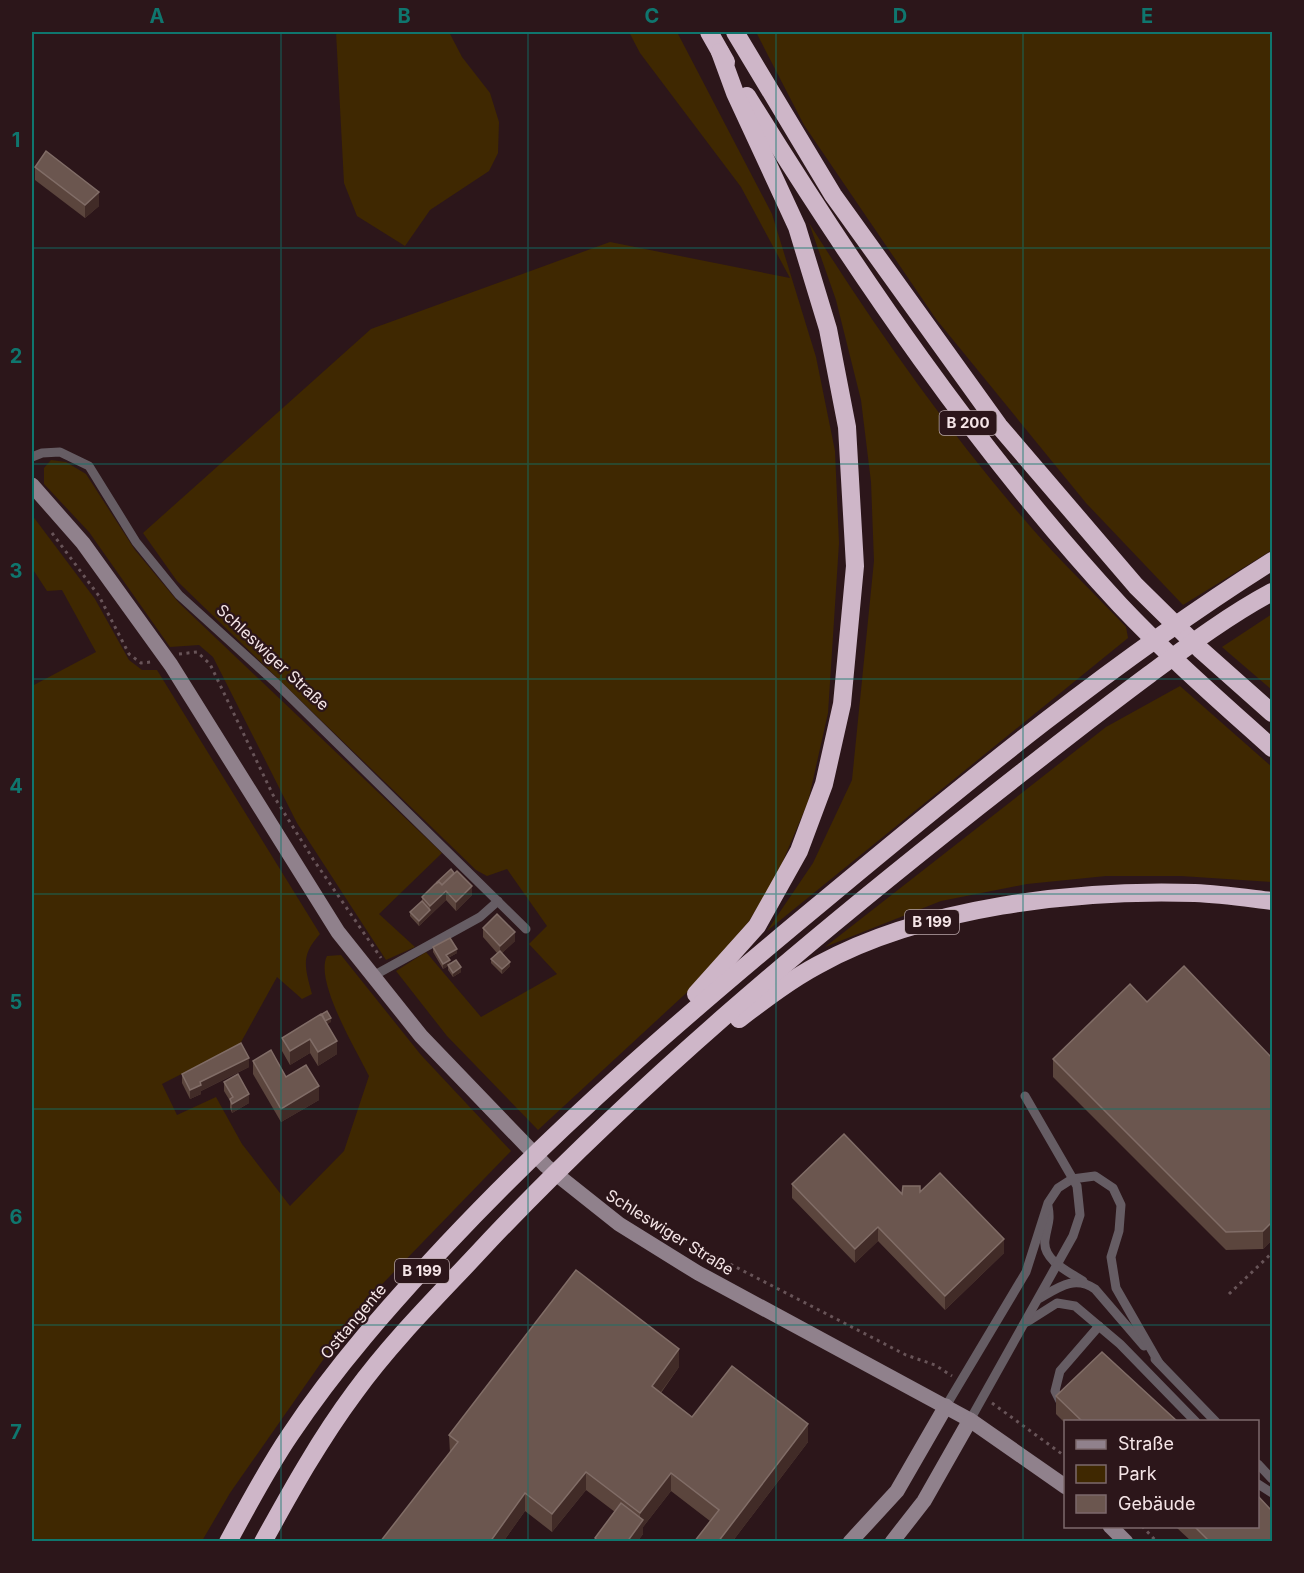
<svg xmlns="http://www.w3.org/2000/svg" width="1304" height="1573" viewBox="0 0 1304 1573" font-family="Inter,sans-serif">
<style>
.green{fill:#3f2801}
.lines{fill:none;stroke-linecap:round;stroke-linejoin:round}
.path{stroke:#685458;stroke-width:3;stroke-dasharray:3 4.5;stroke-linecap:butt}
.lane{stroke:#665d64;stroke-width:9}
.secondary{stroke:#90818c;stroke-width:15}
.highway{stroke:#ceb6c8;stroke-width:18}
.wall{fill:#5b453d}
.shaded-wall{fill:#412b27}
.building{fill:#6b564f;stroke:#816d67;stroke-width:1.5}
.grid{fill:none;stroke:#0f766e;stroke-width:1.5;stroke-opacity:0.55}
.labels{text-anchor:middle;stroke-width:4.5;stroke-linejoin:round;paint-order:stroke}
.shield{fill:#2c161a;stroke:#b9a7aa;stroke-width:1.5}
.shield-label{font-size:15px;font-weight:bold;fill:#f5e5e7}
.street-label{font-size:16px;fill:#f5e5e7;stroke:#2c161a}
.neatline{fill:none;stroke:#0f766e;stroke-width:2}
.grid-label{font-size:20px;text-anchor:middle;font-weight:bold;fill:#0f766e}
</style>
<rect width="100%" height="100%" fill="#2c161a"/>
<!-- green -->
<g class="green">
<polygon points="336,32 449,32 462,57 490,93 499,122 498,153 489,171 430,210 405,246 357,216 344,183"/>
<polygon points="629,32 677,32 772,214 816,357 835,451 839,543 828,713 808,802 777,875 749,921 696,984 538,1130 447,1036 396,971 426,952 481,1017 557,974 529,944 547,926 507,869 487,876 476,870 177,581 143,533 371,329 610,242 790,278 741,187 640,53"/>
<polygon points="756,32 1272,32 1272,550 1183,605 1086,503 936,319 804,125"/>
<path d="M809 223C876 329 947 430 1029 525 1059 560 1094 593 1126 627L1128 638 767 931 813 863 852 780 874 561 871 482 861 400 836 300Z"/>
<polygon points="51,460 66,462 86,474 135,550 179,603 442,853 379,914 415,947 386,960 297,823 213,657 199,645 170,647 89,532 44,484 44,468"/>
<path d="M32 515 95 599 129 660 142 670H157L320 934C300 956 305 967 312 994L302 999 277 977 240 1044 162 1084 177 1115 216 1097 242 1144 290 1206 344 1151 369 1076C357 1051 314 981 327 956L341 955 421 1055 511 1151 360 1307 230 1493 202 1541H32V686L96 652 62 590 47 591 32 568Z"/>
<polygon points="1272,614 1272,690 1222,647"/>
<polygon points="1180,686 1272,767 1272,882 1181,876 1106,876 1027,884 941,901 825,947 1106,727"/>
</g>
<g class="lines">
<!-- path -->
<g class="path">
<polyline points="52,533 99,596 129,654 141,663 151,662"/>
<polyline points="179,654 197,652 210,664 273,795 313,859 381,958"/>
<polyline points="637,1216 906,1355 935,1365 952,1376"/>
<polyline points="1229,1294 1272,1253"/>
<polyline points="992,1403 1066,1457"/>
<polyline points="1142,1526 1157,1542"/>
</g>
<!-- lane -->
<g class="lane">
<polyline points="32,457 42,453 60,452 89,466 136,542 179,595 277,684 526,929"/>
<polyline points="373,976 480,917 498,901"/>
<path d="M1048 1206C1051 1222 1047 1225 1045 1240 1042 1260 1069 1272 1083 1281"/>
<path d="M1040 1298C1059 1287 1075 1275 1095 1289L1144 1346"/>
<polyline points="1027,1322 1057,1303 1075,1306 1120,1344 1196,1422"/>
<polyline points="1155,1359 1216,1422"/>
<polyline points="1062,1405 1055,1391 1060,1371 1099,1326"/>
<polyline points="946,1406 1026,1272 1048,1203 1058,1188 1072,1179 1095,1176 1113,1188 1121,1205 1119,1231 1111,1257 1116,1288 1159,1363"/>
<polyline points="970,1420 1073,1236 1080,1215 1077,1186 1025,1096"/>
<polyline points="1258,1464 1272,1479"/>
<polyline points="1258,1484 1272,1493"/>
</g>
<!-- secondary -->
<g class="secondary">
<polyline points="32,485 83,543 171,665 338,932 421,1036 546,1166 619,1224 698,1273 970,1420 1066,1487"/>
<polyline points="1110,1526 1126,1542"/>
<polyline points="850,1542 897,1491 946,1406"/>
<polyline points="892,1542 924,1501 970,1420"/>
</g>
<!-- highway -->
<g class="highway">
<polyline points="709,32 726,62"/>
<polyline points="735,32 833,195 999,426 1136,586 1201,650 1272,713"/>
<path d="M747 96C856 272 979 453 1120 605 1168 656 1221 702 1272 748"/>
<polyline points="696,994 757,926 799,851 824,784 842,704 855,566 847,427 828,329 797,227 735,93 720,52"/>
<path d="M739 1019C764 1000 790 980 818 965 923 907 1077 889 1195 893 1221 894 1247 898 1272 901"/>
<path d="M228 1542C248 1505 267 1469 290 1435 336 1366 390 1305 446 1245 564 1119 694 1008 827 898 970 779 1115 660 1272 561"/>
<path d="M263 1542C291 1491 320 1439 355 1392 395 1337 444 1290 490 1240 640 1082 807 942 978 807 1035 762 1092 717 1150 674 1189 645 1229 615 1272 592"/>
</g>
</g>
<!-- wall -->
<g class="wall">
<polygon points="35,167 99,206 85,218 35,180"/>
<polygon points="436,883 472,895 456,911 446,900 419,926 410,916 410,912 422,901 422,897"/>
<polygon points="483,928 515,941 502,953 510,966 502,974 491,963 491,959 497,953 483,937"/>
<polygon points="433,947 457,953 448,958 450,964 461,972 453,977 448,970 448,966 443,969 433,952"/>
<polygon points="1147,1002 1272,1058 1272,1057 1272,1240 1263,1249 1226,1250 1053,1077 1053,1059"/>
<polygon points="331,1022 327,1024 337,1054 318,1066 310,1053 290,1065 282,1051 282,1038"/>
<polygon points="253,1061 286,1077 319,1100 281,1122 253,1074"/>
<polygon points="249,1067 201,1091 201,1094 190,1099 182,1083 182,1074"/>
<polygon points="224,1082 249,1103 232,1113 230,1108 230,1101 224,1091"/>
<polygon points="792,1184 902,1194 920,1192 1004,1253 945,1310 878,1241 855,1263 792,1198"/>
<polygon points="679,1367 661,1393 692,1417 808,1442 732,1542 694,1542 710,1521 671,1491 643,1527 643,1534 637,1542 595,1542 595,1538 615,1512 586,1490 552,1532 525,1511 503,1542 380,1542 450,1453 449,1435"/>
<polygon points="1056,1396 1178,1422 1065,1422 1065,1423 1056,1414"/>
<polygon points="1176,1527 1257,1527 1272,1542 1192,1542"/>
</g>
<!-- shaded-wall -->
<g class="shaded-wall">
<polygon points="99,192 99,206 85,218 85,205"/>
<polygon points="472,886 472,895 456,911 456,902"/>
<polygon points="446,891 446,900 419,926 419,921 430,910 430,906"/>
<polygon points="515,932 515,941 500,955 500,946"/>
<polygon points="457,949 457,953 446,959 446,955"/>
<polygon points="450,960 450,965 443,969 443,964"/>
<polygon points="510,962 510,966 502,974 502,969"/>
<polygon points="461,967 461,972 453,977 453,973"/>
<polygon points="331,1018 331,1022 322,1027 322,1022"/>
<polygon points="310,1039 310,1053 290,1065 290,1051"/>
<polygon points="337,1041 337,1054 318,1066 318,1052"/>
<polygon points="249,1058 249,1067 201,1091 201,1094 190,1099 190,1090 200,1082"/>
<polygon points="319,1086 319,1100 281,1122 281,1109"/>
<polygon points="249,1094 249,1103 232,1113 232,1104"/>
<polygon points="1272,1222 1272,1240 1263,1249 1263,1231"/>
<polygon points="878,1227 878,1241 855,1263 855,1249"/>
<polygon points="1004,1239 1004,1253 945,1310 945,1296"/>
<polygon points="679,1349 679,1367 652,1404 652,1386"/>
<polygon points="808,1424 808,1442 732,1542 718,1542"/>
<polygon points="586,1472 586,1490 552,1532 552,1514"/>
<polygon points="671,1473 671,1491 643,1527 643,1534 637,1542 627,1542 640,1524 640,1513"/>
<polygon points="525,1493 525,1511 503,1542 490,1542"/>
</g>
<!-- building -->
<g class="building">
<polygon points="46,151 99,192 85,205 35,167"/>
<polygon points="451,869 454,873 442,885 439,882 436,883"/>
<polygon points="457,871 472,886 456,902 446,891 430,906 422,897 435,884 439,882 442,885"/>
<polygon points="422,901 430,910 419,921 410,912"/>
<polygon points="497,914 515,932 500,946 483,928"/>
<polygon points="450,938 457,949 446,955 450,960 443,964 433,947"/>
<polygon points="500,951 510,962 502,969 491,959"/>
<polygon points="456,960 461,967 453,973 448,965"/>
<polygon points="1184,966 1272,1058 1272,1057 1272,1222 1263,1231 1226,1232 1053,1059 1130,984 1147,1002"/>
<polygon points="327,1011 331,1018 325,1021 322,1014"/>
<polygon points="321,1014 337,1041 318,1052 310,1039 290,1051 282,1038"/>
<polygon points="241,1043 249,1058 200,1082 201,1085 190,1090 182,1074"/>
<polygon points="271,1050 286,1077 306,1065 319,1086 281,1109 253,1061"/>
<polygon points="238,1074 249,1094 232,1104 230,1099 233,1097 224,1082"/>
<polygon points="844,1134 902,1194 903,1186 920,1186 920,1192 940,1173 1004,1239 945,1296 878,1227 855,1249 792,1184"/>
<polygon points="576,1270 679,1349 652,1386 692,1417 732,1366 808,1424 718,1542 694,1542 719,1510 671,1473 640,1513 586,1472 552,1514 525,1493 490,1542 380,1542 458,1442 449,1435"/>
<polygon points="1102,1352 1178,1422 1083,1422 1056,1396"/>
<polygon points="1257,1495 1272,1511 1272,1542 1210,1542 1195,1527 1257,1527"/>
<polygon points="621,1503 643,1520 627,1542 599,1542 595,1538"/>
</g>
<!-- grid -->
<path class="grid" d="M281 32V1542M528 32V1542M776 32V1542M1023 32V1542M32 248H1272M32 464H1272M32 679H1272M32 894H1272M32 1109H1272M32 1325H1272"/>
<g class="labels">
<!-- shield labels -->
<g class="shield">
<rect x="939.5" y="411" width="57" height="24" rx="4.5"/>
<rect x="905" y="910" width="54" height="24" rx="4.5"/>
<rect x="395" y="1259" width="54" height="24" rx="4.5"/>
</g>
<g class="shield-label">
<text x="968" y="428">B 200</text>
<text x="932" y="927">B 199</text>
<text x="422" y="1276">B 199</text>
</g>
<!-- street labels -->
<g class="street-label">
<text transform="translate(273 657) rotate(43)" y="6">Schleswiger Straße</text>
<text transform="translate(670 1232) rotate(32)" y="6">Schleswiger Straße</text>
<text transform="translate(353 1321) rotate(-50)" y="6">Osttangente</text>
</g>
</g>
<!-- border -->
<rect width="1304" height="1573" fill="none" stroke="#2c161a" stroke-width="66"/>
<!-- legend -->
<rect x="1064" y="1420" width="195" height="108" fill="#2c161a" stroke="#7c696c" stroke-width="1.5"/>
<rect x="1076" y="1440" width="30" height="9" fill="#90818c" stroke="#7c696c" stroke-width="1.5"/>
<text x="1118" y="1450" font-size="18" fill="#f5e5e7">Straße</text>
<rect x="1076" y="1465" width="30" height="18" fill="#3f2801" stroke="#7c696c" stroke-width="1.5"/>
<text x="1118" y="1480" font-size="18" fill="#f5e5e7">Park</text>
<rect x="1076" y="1495" width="30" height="18" fill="#6b564f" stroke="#7c696c" stroke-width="1.5"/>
<text x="1118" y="1510" font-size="18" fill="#f5e5e7">Gebäude</text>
<rect x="33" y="33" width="1238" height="1507" class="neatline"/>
<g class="grid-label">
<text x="157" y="23">A</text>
<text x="404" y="23">B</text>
<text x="652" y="23">C</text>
<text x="900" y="23">D</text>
<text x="1147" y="23">E</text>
<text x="16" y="147">1</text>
<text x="16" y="363">2</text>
<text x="16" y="578">3</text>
<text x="16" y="793">4</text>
<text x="16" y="1009">5</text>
<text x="16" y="1224">6</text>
<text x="16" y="1439">7</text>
</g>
</svg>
